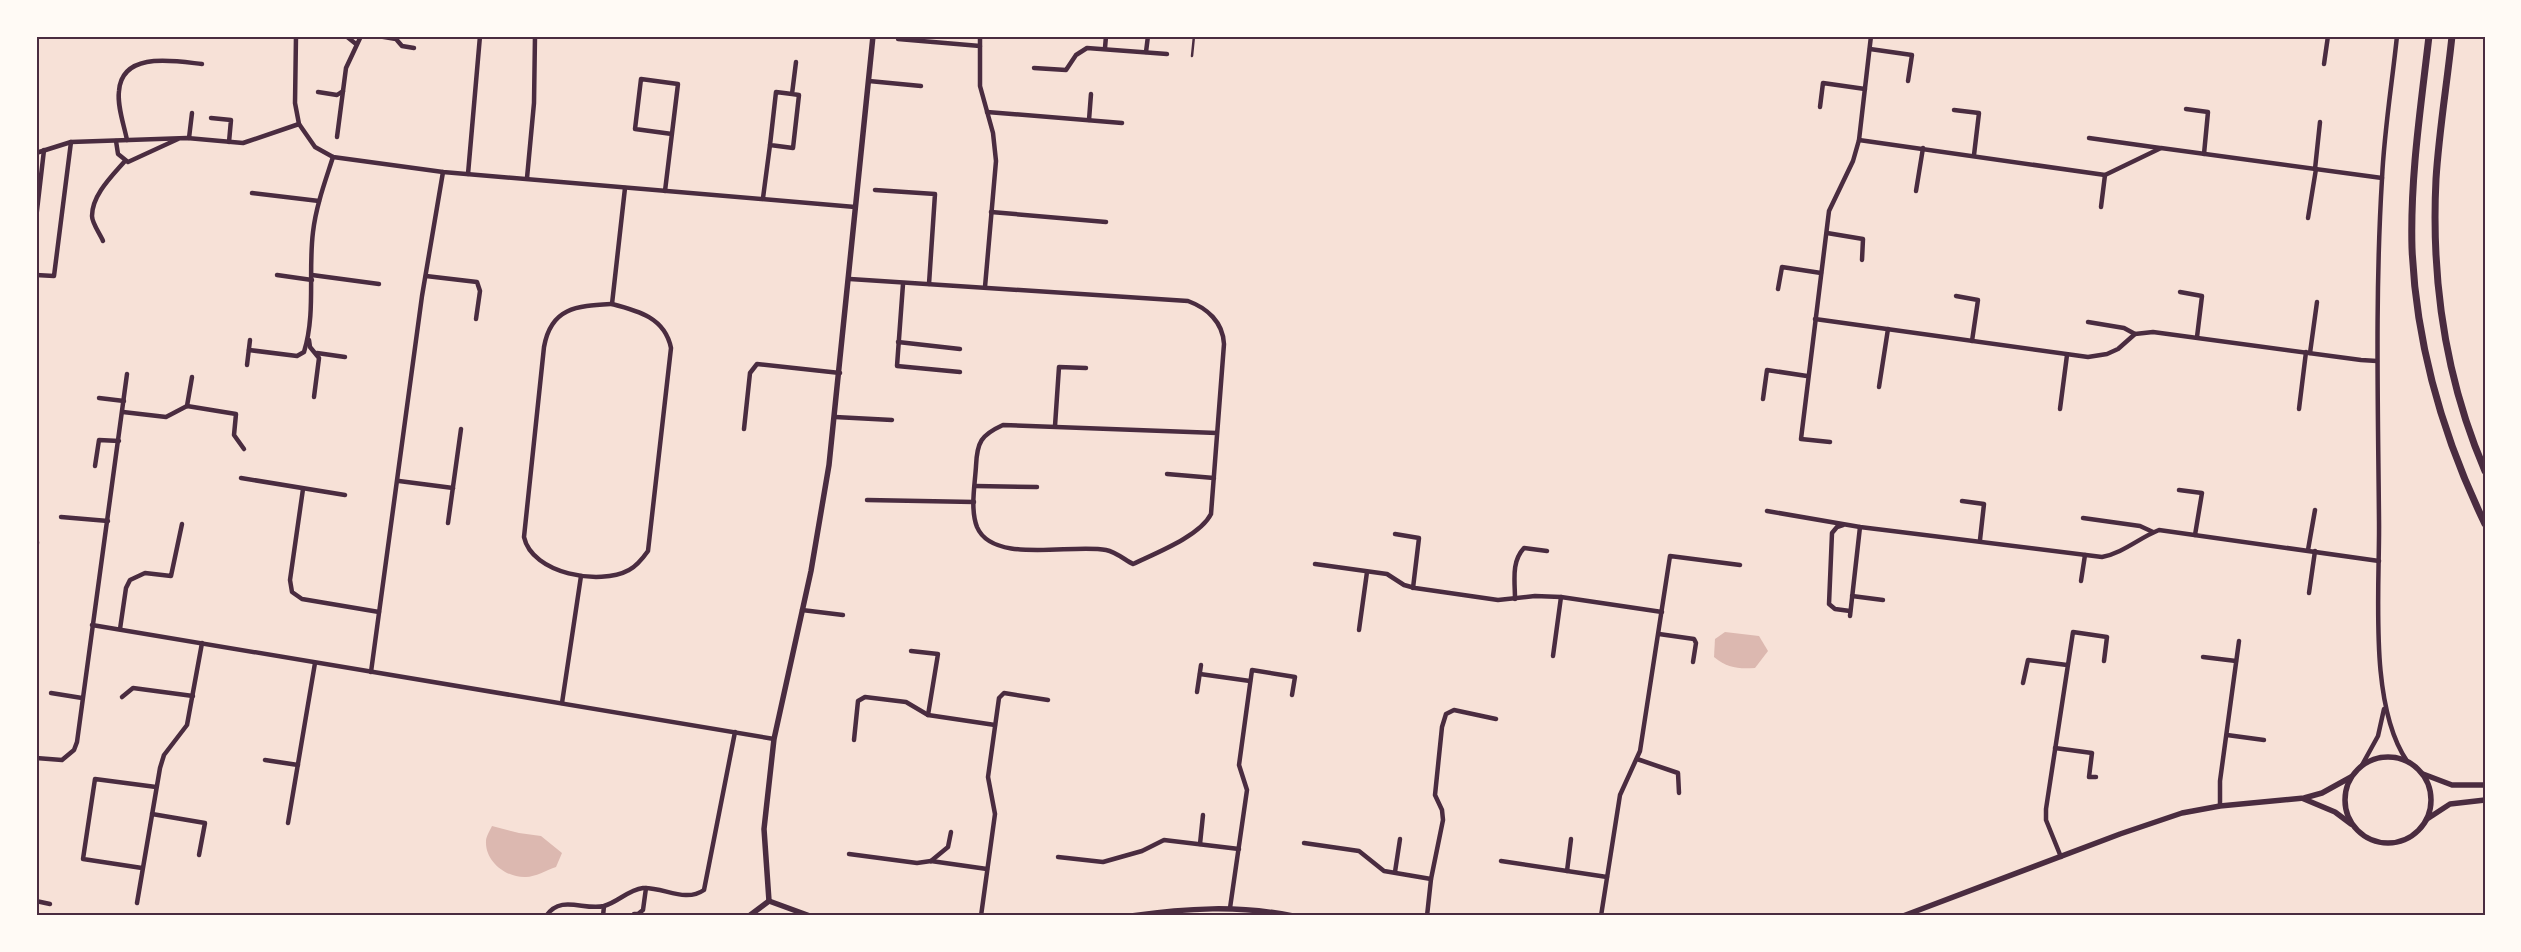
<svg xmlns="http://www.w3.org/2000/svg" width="2521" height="952" viewBox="0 0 2521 952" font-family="'Work Sans',sans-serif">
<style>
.water{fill:#dcb8b0}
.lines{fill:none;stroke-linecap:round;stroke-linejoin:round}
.service{stroke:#4a2c40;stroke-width:2.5}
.minor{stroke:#4a2c40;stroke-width:4.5}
.tertiary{stroke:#4a2c40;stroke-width:5.5}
.primary{stroke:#4a2c40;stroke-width:7}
.neatline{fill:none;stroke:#4a2c40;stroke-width:2}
</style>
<rect width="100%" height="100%" fill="#f7e1d7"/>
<!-- water -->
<g class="water">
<path d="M1725 632 1759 636 1768 651 1755 668C1738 669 1727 668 1714 657L1715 639Z"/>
<path d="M492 826 519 833 541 836 562 853 556 867C547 870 535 877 526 877 507 878 485 862 486 841 486 837 490 830 492 826Z"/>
</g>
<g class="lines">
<!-- service -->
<polyline class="service" points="1192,56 1194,36"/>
<!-- minor -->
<g class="minor">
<polyline points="296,36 295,103 299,124 315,147 333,157 443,172 855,207"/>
<polyline points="346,36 356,44"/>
<polyline points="378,36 396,39 402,46 414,48"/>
<polyline points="980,36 980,86 993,133 996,161 985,287"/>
<path d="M2397 36C2392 84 2384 132 2382 179 2375 293 2378 406 2379 520 2380 588 2368 704 2407 761"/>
<polyline points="898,39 980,46"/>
<polyline points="1105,48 1106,36"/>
<polyline points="1870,49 1912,55 1908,81"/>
<polyline points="1146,52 1148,36"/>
<polyline points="2324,64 2328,36"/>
<polyline points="1034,68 1066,70 1076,55 1087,48 1167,54"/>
<polyline points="869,81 921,86"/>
<polyline points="318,92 337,95 343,91"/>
<polyline points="792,94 776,92 770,145 793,148 799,95 792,94 796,62"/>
<polyline points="1820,107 1823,83 1865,89"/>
<polyline points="2186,109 2208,112 2204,154"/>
<polyline points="1954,110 1979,113 1974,155"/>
<polyline points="987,112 1122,123"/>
<polyline points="211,118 231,120 229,142"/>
<polyline points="1089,120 1091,94"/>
<polyline points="337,137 346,68 361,36"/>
<polyline points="189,138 192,113"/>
<polyline points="2089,138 2160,148"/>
<path d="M127 140C124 125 117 106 119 91 122 51 174 61 202 64"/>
<polyline points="1859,140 2105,175 2161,148 2382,178"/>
<polyline points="116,141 118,154 128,162 178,139"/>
<polyline points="36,153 71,142 187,138 243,143 299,124"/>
<polyline points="2315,169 2320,122"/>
<polyline points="468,174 480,36"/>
<polyline points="527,178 534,103 535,36"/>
<polyline points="875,190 935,194 929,284"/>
<polyline points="665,191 678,84 641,79 635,129 672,134"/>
<polyline points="1916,191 1923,148"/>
<polyline points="252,193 319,201"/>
<polyline points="763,198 770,145"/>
<polyline points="2101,207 2105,175"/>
<polyline points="991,212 1106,222"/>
<polyline points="2308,218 2316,169"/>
<polyline points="36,219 44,150"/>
<polyline points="1827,233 1863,239 1862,260"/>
<path d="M103 241C100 234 92 223 92 216 92 195 112 176 125 161"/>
<polyline points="36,275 54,276 71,142"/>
<polyline points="277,275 312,280"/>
<polyline points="312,275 379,284"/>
<polyline points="426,276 477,282 480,291 476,319"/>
<path d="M850 279 1188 301C1207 308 1223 322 1224 344L1211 514C1200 536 1156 553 1133 564 1125 560 1116 552 1106 550 1073 543 993 565 977 527 970 509 975 484 976 466 977 442 981 435 1003 425L1217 433"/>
<polyline points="903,284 897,366 960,372"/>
<polyline points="1778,289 1782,267 1821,273"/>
<polyline points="2180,292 2202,296 2197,337"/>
<polyline points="1956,296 1978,300 1972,341"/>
<path d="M612 304C639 311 665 318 671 348L648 551C643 558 637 566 629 570 600 586 532 574 524 537L544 347C551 307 577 306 612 304Z"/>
<polyline points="612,304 625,188"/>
<polyline points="1815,319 2088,357 2107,354 2118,349 2135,334 2153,332 2361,360 2377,361"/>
<polyline points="2088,322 2124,328 2135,334"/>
<polyline points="309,340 310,347 319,358 314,397"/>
<polyline points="898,342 960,349"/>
<path d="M249 350 297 356 304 352C316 313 308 272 313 232 316 206 325 182 333 157"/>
<polyline points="317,353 345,357"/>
<polyline points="2310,353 2317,302"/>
<polyline points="247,365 250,340"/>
<polyline points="1879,387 1888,329"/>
<polyline points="99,398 124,401"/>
<polyline points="1763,399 1767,370 1807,376"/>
<polyline points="187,406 236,414 234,435 244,449"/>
<polyline points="187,406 192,377"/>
<polyline points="2060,409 2067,355"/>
<polyline points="2299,409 2306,352"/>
<polyline points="123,412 166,417 187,406"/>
<polyline points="835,417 892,420"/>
<polyline points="1055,426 1059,367 1086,368"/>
<polyline points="744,429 750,373 757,364 840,373"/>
<polyline points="1830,442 1801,439 1829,211 1853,161 1859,140 1871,36"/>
<polyline points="95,466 99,440 119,441"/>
<polyline points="1167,474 1214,478"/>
<polyline points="241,478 345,495"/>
<polyline points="399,481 453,488"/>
<polyline points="975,486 1037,487"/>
<polyline points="303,489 290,580 292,592 302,599 379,612"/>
<polyline points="2179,490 2202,493 2195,535"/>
<polyline points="867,500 974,502"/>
<polyline points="1962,501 1984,504 1980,540"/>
<path d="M1767 511 1860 527 2102 557C2123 553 2139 538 2159 530L2379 561"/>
<polyline points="61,517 108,521"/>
<polyline points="2083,518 2140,526 2153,532"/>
<polyline points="448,523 461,429"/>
<polyline points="1843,525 1837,527 1832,533 1829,604 1835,609 1850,611"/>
<polyline points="1395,534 1419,538 1413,588"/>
<polyline points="2308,550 2315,510"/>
<polyline points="36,552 37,542"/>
<polyline points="1315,564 1387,574 1404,585 1415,588 1498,600 1535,596 1561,597 1662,612"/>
<polyline points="2081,581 2085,555"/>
<polyline points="2309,593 2315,551"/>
<polyline points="1852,596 1883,600"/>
<path d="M1515 599C1515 581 1511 562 1524 548L1547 551"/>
<polyline points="802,610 843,615"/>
<polyline points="1850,616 1860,527"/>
<polyline points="92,625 774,739"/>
<polyline points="120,629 126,588 130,580 145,573 171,576 182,524"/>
<polyline points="1359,630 1367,572"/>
<polyline points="1659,634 1694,639 1696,643 1693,662"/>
<polyline points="911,651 938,654 928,715"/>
<polyline points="1553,656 1561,597"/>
<polyline points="2203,657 2236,661"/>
<polyline points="371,672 422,296 443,172"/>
<polyline points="1200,674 1250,681"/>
<polyline points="2023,683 2028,660 2067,665"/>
<polyline points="1197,692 1201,665"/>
<polyline points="51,693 82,698"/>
<polyline points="122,697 133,688 193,696"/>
<polyline points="562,703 581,576"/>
<polyline points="2227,735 2264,740"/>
<polyline points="854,740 858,701 865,697 906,702 928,715 995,725"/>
<polyline points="2055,748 2092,753 2089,777 2096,777"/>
<polyline points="36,758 62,760 74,750 77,742 127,374"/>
<polyline points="1637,759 1678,773 1679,793"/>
<polyline points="265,760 298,765"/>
<polyline points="2362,765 2378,736 2384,709"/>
<polyline points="2220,806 2220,781 2239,641"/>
<polyline points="152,814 205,823 199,855"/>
<polyline points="288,823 315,663"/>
<polyline points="1304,843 1359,851 1384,871 1431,879"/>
<polyline points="1200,844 1203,815"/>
<polyline points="849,854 917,863 931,861 987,869"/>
<polyline points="1058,857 1103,862 1142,851 1164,840 1239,849"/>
<polyline points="2061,857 2046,820 2046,809 2073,632 2107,637 2104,661"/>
<polyline points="931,861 948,847 951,832"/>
<polyline points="1501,861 1607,877"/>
<polyline points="142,868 83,859 95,779 156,787"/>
<polyline points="1567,871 1571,839"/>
<polyline points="1395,872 1400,839"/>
<polyline points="36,901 50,904"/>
<polyline points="137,903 160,768 164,755 187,725 202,643"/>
<polyline points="1230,908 1247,790 1239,765 1252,670 1295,677 1292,695"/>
<polyline points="634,914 638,914 643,910 646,888"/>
<path d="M546 916C561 894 584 911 604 906 618 902 628 890 643 888 664 887 685 903 704 890L735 732"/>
<polyline points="603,916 604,906"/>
<polyline points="981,916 995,814 988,777 999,698 1004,693 1048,700"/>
<polyline points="1427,916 1431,879 1443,820 1442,810 1435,795 1442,727 1446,714 1454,710 1496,719"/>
<polyline points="1601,916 1620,795 1640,751 1670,556 1740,565"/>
</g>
<!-- tertiary -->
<g class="tertiary">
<circle cx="2388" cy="800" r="43"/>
<polyline points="2423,774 2452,785 2485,785"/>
<polyline points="2304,799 2335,812 2351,824"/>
<polyline points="2427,819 2450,804 2485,800"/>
<polyline points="769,901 764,829 774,739 811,571 829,465 873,36"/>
<polyline points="769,901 810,916"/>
<polyline points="749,916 769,901"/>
<path d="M1131 916C1186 908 1239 905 1293 916"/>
<polyline points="1903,916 2120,834 2182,813 2220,806 2304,798 2322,793 2351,777"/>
</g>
<!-- primary -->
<g class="primary">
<path d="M2429 36C2421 106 2410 177 2412 248 2416 345 2443 437 2485 524"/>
<path d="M2452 36C2447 84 2439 131 2436 179 2431 280 2445 378 2485 471"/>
</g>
</g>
<!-- border -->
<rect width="2521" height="952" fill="none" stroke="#fffaf5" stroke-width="75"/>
<rect x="38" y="38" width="2446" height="876" class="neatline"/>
</svg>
